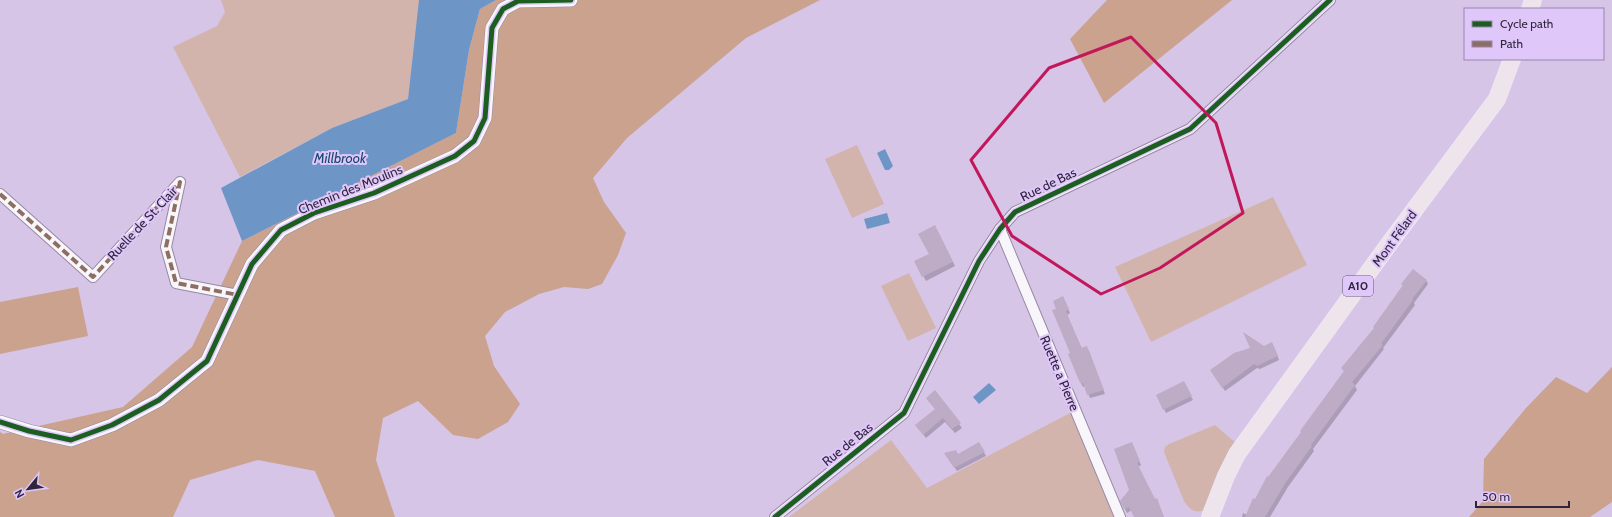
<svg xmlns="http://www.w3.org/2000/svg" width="1612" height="517" viewBox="0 0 1612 517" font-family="Cabin,sans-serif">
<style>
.green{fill:#d2b4ad}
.forest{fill:#caa28e}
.water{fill:#6d96c7}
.shadow{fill:#0003}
.building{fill:#beabc6}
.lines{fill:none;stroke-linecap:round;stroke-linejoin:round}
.minor-casing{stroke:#9689a3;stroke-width:12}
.tertiary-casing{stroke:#9689a3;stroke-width:14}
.primary-casing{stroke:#ede5f4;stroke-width:18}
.minor{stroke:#f9f6fb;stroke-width:10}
.tertiary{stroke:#f9f6fb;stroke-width:13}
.primary{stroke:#ede5eb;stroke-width:16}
.quiet{stroke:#8d6e63;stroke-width:4;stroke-dasharray:8 4;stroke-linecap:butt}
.cycleway-casing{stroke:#dfc7fa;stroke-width:8}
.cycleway{stroke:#1b5e20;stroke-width:5}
.marked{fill:none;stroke:#c2185b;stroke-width:3;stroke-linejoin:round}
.labels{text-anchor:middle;stroke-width:4;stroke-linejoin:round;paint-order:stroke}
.shield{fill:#dfc7fa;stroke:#655676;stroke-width:1}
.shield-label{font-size:12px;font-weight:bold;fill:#31253d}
.street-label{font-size:13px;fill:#31253d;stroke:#dfc7fa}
.water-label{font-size:14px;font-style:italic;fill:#17476e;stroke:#dfc7fa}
</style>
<rect width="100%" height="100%" fill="#d6c5e7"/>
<!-- green -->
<g class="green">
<polygon points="221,0 420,0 408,99 332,128 240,177 173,47 217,26 225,12"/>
<polygon points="857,145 884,204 852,218 825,159"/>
<polygon points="1273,197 1307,265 1151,342 1115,267"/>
<polygon points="909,273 936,328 908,341 881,286"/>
<polygon points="1072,412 1115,517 789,517 891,440 927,488"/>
<path d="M1215 425 1237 444 1204 510C1195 514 1189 509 1184 501L1164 452 1165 447 1169 444Z"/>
</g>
<!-- forest -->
<g class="forest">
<polygon points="496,0 820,0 746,38 627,138 593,178 604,202 626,233 618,255 602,284 588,289 564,287 539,294 505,312 485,336 494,366 520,404 508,422 478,439 453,435 418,401 383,418 376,460 395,517 335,517 315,471 258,460 190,480 173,517 0,517 0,432 3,434 123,407 192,347 242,241 456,133 469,50 480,9"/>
<polygon points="1107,0 1232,0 1104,103 1070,39"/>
<polygon points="78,287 88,336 0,354 0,302"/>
<polygon points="1612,367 1612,502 1590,517 1469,517 1483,501 1484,459 1526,408 1556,377 1587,393"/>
</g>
<!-- water -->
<g class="water">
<polygon points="419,0 496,0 480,9 469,50 456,133 242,241 221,188 332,128 408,99"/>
<polygon points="885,149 893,166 889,170 885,170 877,153"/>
<polygon points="887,213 890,223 867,229 864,219"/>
<polygon points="989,383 996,390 979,404 973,397"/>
</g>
<!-- shadow -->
<g class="shadow">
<polygon points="937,230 955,266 926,281 915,261 930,255"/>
<polygon points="1426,280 1428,284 1414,303 1415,305 1383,348 1384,349 1355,386 1357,390 1313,449 1314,451 1288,487 1270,517 1242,517 1243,513 1247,515 1269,479 1345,372 1342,368 1375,328 1403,286 1402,284"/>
<polygon points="1065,302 1070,313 1067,315 1082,349 1089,351 1105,394 1090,398 1085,386 1083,387 1081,383 1058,309"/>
<polygon points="1264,347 1274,347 1279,360 1260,369 1257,368 1225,391 1214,374"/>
<polygon points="1183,383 1193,400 1166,413 1164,409"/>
<polygon points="935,392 962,428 955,433 945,422 926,438 919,429 936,410 927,399"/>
<polygon points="979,443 986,456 957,471 948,458 958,456"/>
<polygon points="1133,447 1141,465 1138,467 1164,517 1135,517 1132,510 1127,513 1125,509 1131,490"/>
</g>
<!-- building -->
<g class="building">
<polygon points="935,225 953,262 922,277 914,261 929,254 918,234"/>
<polygon points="1413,269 1427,280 1412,299 1413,300 1381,344 1383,345 1352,382 1355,385 1311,445 1312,446 1286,482 1265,517 1245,517 1253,498 1255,499 1267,476 1268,477 1301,432 1300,431 1344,371 1341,368 1374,328 1373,327 1403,285 1401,284"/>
<polygon points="1063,296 1069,309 1066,311 1081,348 1087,346 1104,390 1087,395 1083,383 1080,383 1068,354 1070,353 1052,310 1056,309 1053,301"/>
<polygon points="1243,332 1264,346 1272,342 1278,356 1257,366 1254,364 1222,388 1210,370 1234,353 1250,348"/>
<polygon points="1184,381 1192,396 1163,410 1156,395"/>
<polygon points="935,390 961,423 952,429 943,418 923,435 915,425 935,409 926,398"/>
<polygon points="979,442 985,452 954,468 944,453 956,450 958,454"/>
<polygon points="1132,442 1140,461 1137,463 1155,499 1157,498 1164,517 1134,517 1129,507 1124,509 1120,501 1129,490 1114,449"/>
</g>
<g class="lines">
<defs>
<g id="minor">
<polyline points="0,194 93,277 180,182 166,247 176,283 238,295"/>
<polyline points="1000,229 1120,517"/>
<polyline points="775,517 904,413 979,261 1000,229 1015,212 1190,129 1330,0"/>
</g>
<polyline id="tertiary" points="0,422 29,431 71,440 112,425 159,400 207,361 252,264 281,230 314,213 374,193 455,156 474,141 485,118 492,28 503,9 518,1 571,0"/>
<g id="primary">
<polyline points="1530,9 1533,0"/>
<polyline points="1210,517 1226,476 1237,454 1389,244 1497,99 1512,59"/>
</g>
</defs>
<!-- minor casing -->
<use href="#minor" class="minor-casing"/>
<!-- tertiary casing -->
<use href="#tertiary" class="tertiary-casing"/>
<!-- primary casing -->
<use href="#primary" class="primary-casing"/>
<!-- minor -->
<use href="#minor" class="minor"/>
<!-- tertiary -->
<use href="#tertiary" class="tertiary"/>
<!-- primary -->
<use href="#primary" class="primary"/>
<!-- quiet -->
<polyline class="quiet" points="0,194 93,277 180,182 166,247 176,283 238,295"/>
<defs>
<g id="cycleway">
<polyline points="0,422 29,431 71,440 112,425 159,400 207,361 252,264 281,230 314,213 374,193 455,156 474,141 485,118 492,28 503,9 518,1 571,0"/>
<polyline points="775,517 904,413 979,261 1000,229 1015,212 1190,129 1330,0"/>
</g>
</defs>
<!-- cycleway casing -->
<use href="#cycleway" class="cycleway-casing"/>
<!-- cycleway -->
<use href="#cycleway" class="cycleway"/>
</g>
<!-- marked area -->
<path class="marked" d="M1131 37 1216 123 1243 213 1160 268 1101 294 1012 236 971 160 1049 68Z"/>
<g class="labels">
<!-- shield labels -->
<rect class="shield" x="1343" y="276" width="30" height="20" rx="3"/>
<g class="shield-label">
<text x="1358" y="290">A10</text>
</g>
<!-- street labels -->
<g class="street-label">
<text transform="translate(1048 184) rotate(-26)" y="5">Rue de Bas</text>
<text transform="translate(350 189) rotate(-22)" y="5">Chemin des Moulins</text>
<text transform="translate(142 223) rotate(-47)" y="5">Ruelle de St. Clair</text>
<text transform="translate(1394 238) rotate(-54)" y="5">Mont Félard</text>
<text transform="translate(1060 373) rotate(67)" y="5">Ruette a Pierre</text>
<text transform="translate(847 444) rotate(-39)" y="5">Rue de Bas</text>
</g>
<!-- water labels -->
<g class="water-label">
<text x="340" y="163">Millbrook</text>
</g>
</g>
<!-- legend -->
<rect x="1464" y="8" width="140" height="52" fill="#dfc7fa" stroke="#9986ae"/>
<rect x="1472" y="21" width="20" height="6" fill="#1b5e20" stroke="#9986ae"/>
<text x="1500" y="28" font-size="12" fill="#31253d">Cycle path</text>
<rect x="1472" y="41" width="20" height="6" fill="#8d6e63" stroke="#9986ae"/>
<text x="1500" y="48" font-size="12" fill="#31253d">Path</text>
<!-- north arrow -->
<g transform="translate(28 489) rotate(241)" stroke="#dfc7fa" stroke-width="3" paint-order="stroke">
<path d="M0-3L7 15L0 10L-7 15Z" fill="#31253d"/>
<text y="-6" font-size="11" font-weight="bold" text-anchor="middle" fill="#31253d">N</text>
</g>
<!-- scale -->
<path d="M1476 501v6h93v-6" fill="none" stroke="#31253d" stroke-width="2"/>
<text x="1482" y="501" font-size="12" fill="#31253d" stroke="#dfc7fa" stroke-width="3" paint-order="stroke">50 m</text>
</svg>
